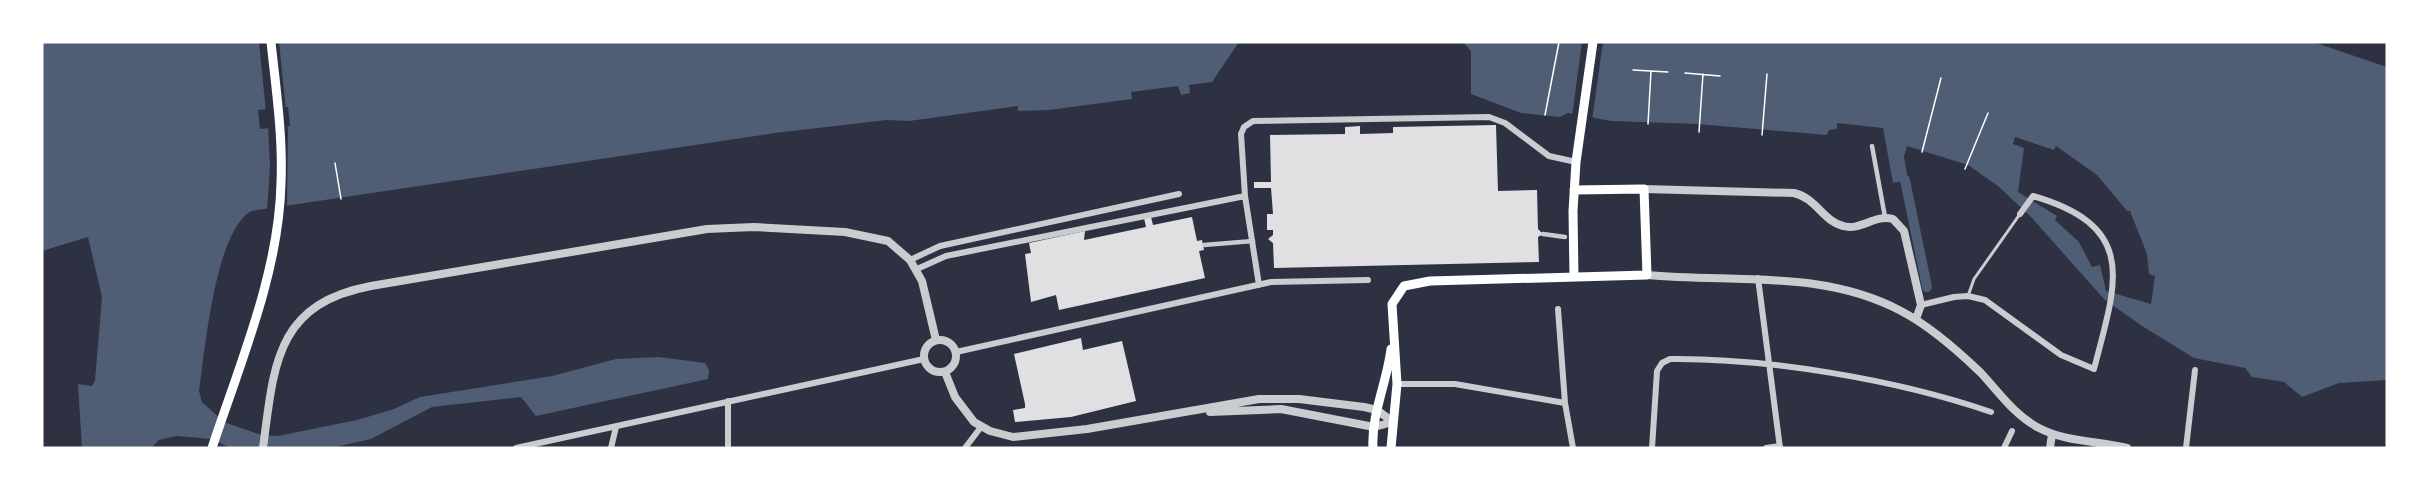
<svg xmlns="http://www.w3.org/2000/svg" width="2429" height="490" viewBox="0 0 2429 490" font-family="Quicksand,sans-serif">
<style>
.water{fill:#4f5d75;fill-rule:evenodd}
.pier{fill:#2d3142}
.lines{fill:none;stroke-linecap:round;stroke-linejoin:round}
.canal{stroke:#4f5d75;stroke-width:10}
.building{fill:#e0e0e3}
.path{stroke:#fff;stroke-width:1.5}
.service{stroke:#caccd0;stroke-width:3}
.pedestrian{stroke:#caccd0;stroke-width:4.5}
.minor{stroke:#caccd0;stroke-width:6}
.tertiary{stroke:#caccd0;stroke-width:8}
.primary{stroke:#fff;stroke-width:9}
.trunk{stroke:#fff;stroke-width:9}
</style>
<rect width="100%" height="100%" fill="#2d3142"/>
<path class="water" d="M42,42h1197l-27,40 -23,3 1,8 -9,2 -3,-9 -47,6 1,7 -83,11 -31,1v-5l-109,15 -22,-1 -112,13 -524,78c-36,21 -46,139 -52,180l3,11 22,20 37,13 17,1 79,-16 37,-11 26,-12 132,-21 64,-17 43,-2 46,6 4,7 -1,9 -172,37 -15,-19 -89,10 -61,32 -40,9h-100l-20,-9 -34,-3 -18,4 -8,8h-69l-4,-64 14,2 3,-6 7,-83 -14,-60 -46,14zM288,107l2,19 -30,3 -2,-19z
M1463,42h850l74,25v313l-48,3 -37,14 -18,-15 -32,-5 -7,-9 -51,-10 -52,-32 -38,-27 -73,-82 -33,-31 -30,-21 -61,-19 -3,11 4,23 -15,3 -10,-55 -46,-5v6l-8,1 -2,5 -130,-11 -86,-3 -43,-8 -8,4 -39,-4 -50,-19v-43zM2015,137l39,13 2,-4 41,29 30,36h3l17,43 2,20 6,2 -4,28 -45,-13 -6,-26 -8,2 -13,-25 -24,-22 2,-4 -39,-24 6,-44 -11,-4z"/>
<path class="pier" d="M259,42h20l9,89 -1,78 -20,3 3,-46 -2,-41 19,-1 -1,-14 -20,2z
M1582,42h21l-11,78 -20,-3z"/>
<g class="lines">
<path class="canal" d="M1905,180l22,107"/>
</g>
<path class="building" d="M1496,125l2,66 39,-1 1,39 5,5 -5,3 1,25 -265,6 -1,-25 -5,-4 5,-4v-5h-6v-16h6l-2,-26h-17v-6h17l-1,-47 75,-1v-7l15,-1v8l33,-1v-6z
M1151,217l2,8 39,-8 5,24 5,-1 2,10 -5,1 6,27 -146,32 -3,-15 -25,7 -6,-48 6,-1 -2,-10 56,-12 -1,9 62,-13 -2,-9z
M1081,338l2,12 39,-9 14,60 -65,16 -56,5 -2,-12 12,-2v-4l-11,-50z"/>
<g class="lines">
<path class="path" d="M1633,70l35,2
M1685,73l35,3
M1545,115l14,-73
M1648,124l3,-53
M1699,132l4,-58
M1762,135l5,-61
M1922,152l19,-74
M335,163l6,36
M1965,169l23,-56"/>
<path class="service" d="M1968,296l6,-17 46,-65"/>
<path class="pedestrian" d="M1872,146l13,71
M1543,234l22,3
M1204,245l49,-4"/>
<path class="minor" d="M910,260l30,-14 239,-52
M917,269l29,-13 299,-60
M1758,278l22,170
M1259,285l-14,-89 -4,-62 3,-7 9,-6 236,-4 16,6 44,33 27,6
M1921,305l33,-8 14,-1 17,4 76,55 33,14c22,-86 46,-142 -61,-173l-13,18
M1558,309l7,94 8,45
M956,352l315,-70 97,-2
M1397,384h58l110,19
M728,401v47
M516,448l408,-89
M611,448l5,-21
M965,448l16,-21
M1652,448l5,-77 5,-8 8,-4c99,-1 228,21 321,53
M1766,448l14,-2
M2004,448l8,-17
M2186,448l9,-78"/>
<path class="tertiary" d="M1644,189l150,4c22,5 29,28 49,33 18,5 32,-12 50,-7l11,12 17,74 -5,14
M1647,275c85,8 175,-6 254,36 29,15 56,39 79,61 19,20 34,43 59,56 26,14 60,13 88,20
M924 356a16 16 0 1 1 32 0a16 16 0 1 1-32 0Z
M945,372l10,25 19,25 16,9 23,6 74,-8 172,-30h40l65,8 13,3 16,12
M1210,412l71,-3 93,18 19,-5
M263,448c11,-82 12,-144 108,-162l336,-57 47,-2 91,5 43,9 22,19 12,21 14,59
M2050,448l2,-14"/>
<path class="primary" d="M1574,277l-1,-66 3,-49 17,-120
M1373,448c-2,-33 14,-66 18,-99
M1391,448l6,-64 -5,-80 12,-18 26,-5 217,-6 -3,-86 -70,1"/>
<path class="trunk" d="M212,448c28,-85 67,-175 69,-265 2,-47 -5,-94 -10,-141"/>
</g>
<rect width="2429" height="490" fill="none" stroke="#ffffff" stroke-width="87"/>
</svg>
